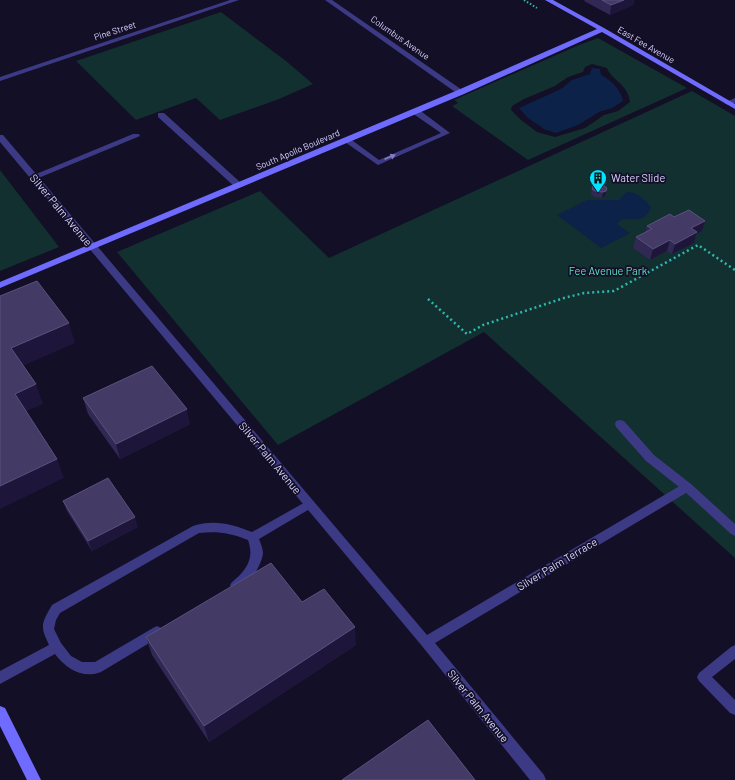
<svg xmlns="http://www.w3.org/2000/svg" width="735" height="780" viewBox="0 0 735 780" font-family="Barlow,sans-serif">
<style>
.green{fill:#12302f;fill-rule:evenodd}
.water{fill:#0c2248}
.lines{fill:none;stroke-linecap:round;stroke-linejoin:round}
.path-far1{stroke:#2fb8b0;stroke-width:2;stroke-dasharray:1.5 2;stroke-linecap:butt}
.path{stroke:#2fb8b0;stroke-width:2.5;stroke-dasharray:2 3;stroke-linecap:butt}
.lane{fill:#3d3a85;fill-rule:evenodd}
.street{fill:#3d3a85;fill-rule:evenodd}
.secondary{fill:#6f6bff;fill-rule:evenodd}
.wall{fill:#312854}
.shaded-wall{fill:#1d163a}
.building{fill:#433a66;stroke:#5a527e}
.oneway{fill:#837fbc}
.labels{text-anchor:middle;stroke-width:3.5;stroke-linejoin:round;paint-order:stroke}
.far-street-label{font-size:9px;fill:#d9d4ff;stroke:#130f26}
.poi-label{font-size:11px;fill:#d9d4ff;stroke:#130f26;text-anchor:start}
.street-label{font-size:11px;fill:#d9d4ff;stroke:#130f26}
.park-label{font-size:11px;fill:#5fe0c0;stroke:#130f26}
</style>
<rect width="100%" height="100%" fill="#130f26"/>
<path class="green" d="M221,12l65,49 27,23 -34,15 -59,21 -24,-22 -60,22 -60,-59z
M598,38l89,50 -159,72 -76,-54 6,-3 -4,-3 125,-55zM592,64l15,4c4,12 21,16 23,34l-12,9 -14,4 -19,13 -30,9 -18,-5 -16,-12 -10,-10 1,-4 12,-7 31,-13 13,-9 15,-5 2,-5z
M692,91l43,25v442l-251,-226 -206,113 -161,-193 143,-61 69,67z
M0,170l59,77 -59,24z"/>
<path class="water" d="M592,68l8,1 1,6c10,5 20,15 22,26l-11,7 -13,4 -21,13 -22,8 -12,-4 -16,-11 -9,-10 42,-19 11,-9 18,-6z
M628,192c11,1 16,7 23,15 -7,22 -25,4 -34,17l13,9 -29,15 -44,-33 30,-15h32l6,-7z"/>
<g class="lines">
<path class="path-far1" d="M524,0l13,8"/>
<path class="path" d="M428,299l39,35 16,-9 81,-27 20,-5 30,-2 84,-46 37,25"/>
<path class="lane" d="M412,109h6l32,24 -72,32 -36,-25 1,-2h6l30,22 62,-27 -29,-20z
M158,113h6l77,70v4h-6l-77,-70z
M133,134h6l1,2 -104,43h-3l-4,-2z
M620,420l4,1 30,34 37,29 44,40v12l-4,-2 -48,-44 -37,-29 -30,-34 -1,-3 1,-3z
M309,500l4,1 2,3 -2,3 -54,32c2,5 4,10 4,15 -2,12 -17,40 -31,35l-2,-4c2,-4 6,-6 9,-9 11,-11 14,-22 9,-36 -17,-7 -31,-9 -49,-7l-139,80 -4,7 -2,9 7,14 10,13 11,6h13l58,-34 4,-2 4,2 2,4 -2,4 -60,36c-18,7 -35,-3 -46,-18l-55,30v-13l49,-26c-9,-19 -8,-21 3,-40l141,-79c20,-7 40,-2 59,6z
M735,645v14l-23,18 23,23v15l-5,-2 -31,-32 -2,-4 2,-4 32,-26z"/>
<path class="street" d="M230,0h9l-239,81v-4z
M325,0h7l133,92 -1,2h-6z
M735,98v5l-7,2 -4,-2z
M0,135h3l424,500 256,-151 4,-1 4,1 1,3 -1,3 -256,153 109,132 2,5h-16l-108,-134 -422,-504z"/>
<path class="secondary" d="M545,0h8l51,28 131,76v5l-133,-77 -138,62 -464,194v-6l458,-192 139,-61z
M0,706l5,2 36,72h-14l-27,-54z"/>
</g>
<path class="wall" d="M585,0h49l-1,5 -23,10 -26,-14z
M607,188l-2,8 -3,2 -8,-1 -3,-3 1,-5z
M674,217l31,4 -3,10 -6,3 -2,9 -22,11 -5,-3 -17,9 -17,-12 3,-11 9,-4 2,-7z
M83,398l107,26 -70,35 -32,-45z
M63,501l75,26 -46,24 -25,-40z
M302,602l54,43 -147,97 -57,-87 -6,-18z"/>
<path class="shaded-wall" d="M624,0h10l-1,5 -23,10 1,-10z
M606,191l-1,5 -3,2 1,-6z
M705,221l-3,10 -6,3 -2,9 -22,11 3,-10 16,-16z
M670,240l-3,11 -17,9 3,-11z
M69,323l6,20 -57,25 -7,-20z
M36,384l7,20 -21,9 -7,-19z
M187,409l3,15 -70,35 -4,-15z
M57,459l7,19 -64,31v-23z
M135,517l3,10 -46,24 -4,-10z
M355,627l1,18 -147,97 -5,-16z"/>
<path class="building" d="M602,0h22l-13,5z
M594,184l9,1 4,3 -1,3 -3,1 -8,-1 -3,-2z
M689,210l16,11 -14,7 6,4 -22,12 -5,-4 -17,9 -17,-12 16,-8 -5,-3 23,-12 4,3z
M37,281l32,42 -58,25 25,36 -21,10 42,65 -57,27v-190z
M152,366l35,43 -71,35 -33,-46z
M108,478l27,39 -47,24 -25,-40z
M271,563l31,39 22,-13 31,38 -151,99 -58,-89z
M428,720l47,60h-133z"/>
<defs><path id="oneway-solid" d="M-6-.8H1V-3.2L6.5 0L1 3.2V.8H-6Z"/></defs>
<use class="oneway" href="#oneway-solid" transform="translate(390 157) rotate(-23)"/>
<defs>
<g id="building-pin" transform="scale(0.9)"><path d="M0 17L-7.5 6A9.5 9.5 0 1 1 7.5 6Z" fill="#00e5ff" stroke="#130f26"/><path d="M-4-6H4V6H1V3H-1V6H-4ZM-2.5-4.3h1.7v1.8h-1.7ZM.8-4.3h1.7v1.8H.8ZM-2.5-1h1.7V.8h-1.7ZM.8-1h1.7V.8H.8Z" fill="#111"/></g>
</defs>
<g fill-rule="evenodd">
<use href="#building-pin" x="598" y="178"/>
</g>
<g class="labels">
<g class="far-street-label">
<text transform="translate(115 31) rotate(-18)" y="3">Pine Street</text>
<text transform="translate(400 38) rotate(35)" y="3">Columbus Avenue</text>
<text transform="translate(646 45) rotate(30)" y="3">East Fee Avenue</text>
<text transform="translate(298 150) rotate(-23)" y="3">South Apollo Boulevard</text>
</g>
<g class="poi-label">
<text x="611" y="182">Water Slide</text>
</g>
<g class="street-label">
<text transform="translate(61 210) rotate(50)" y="4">Silver Palm Avenue</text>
<text transform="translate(270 458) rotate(50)" y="4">Silver Palm Avenue</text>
<text transform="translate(557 564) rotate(-31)" y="4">Silver Palm Terrace</text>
<text transform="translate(478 706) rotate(51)" y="4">Silver Palm Avenue</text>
</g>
<g class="park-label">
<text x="608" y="275">Fee Avenue Park</text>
</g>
</g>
</svg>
